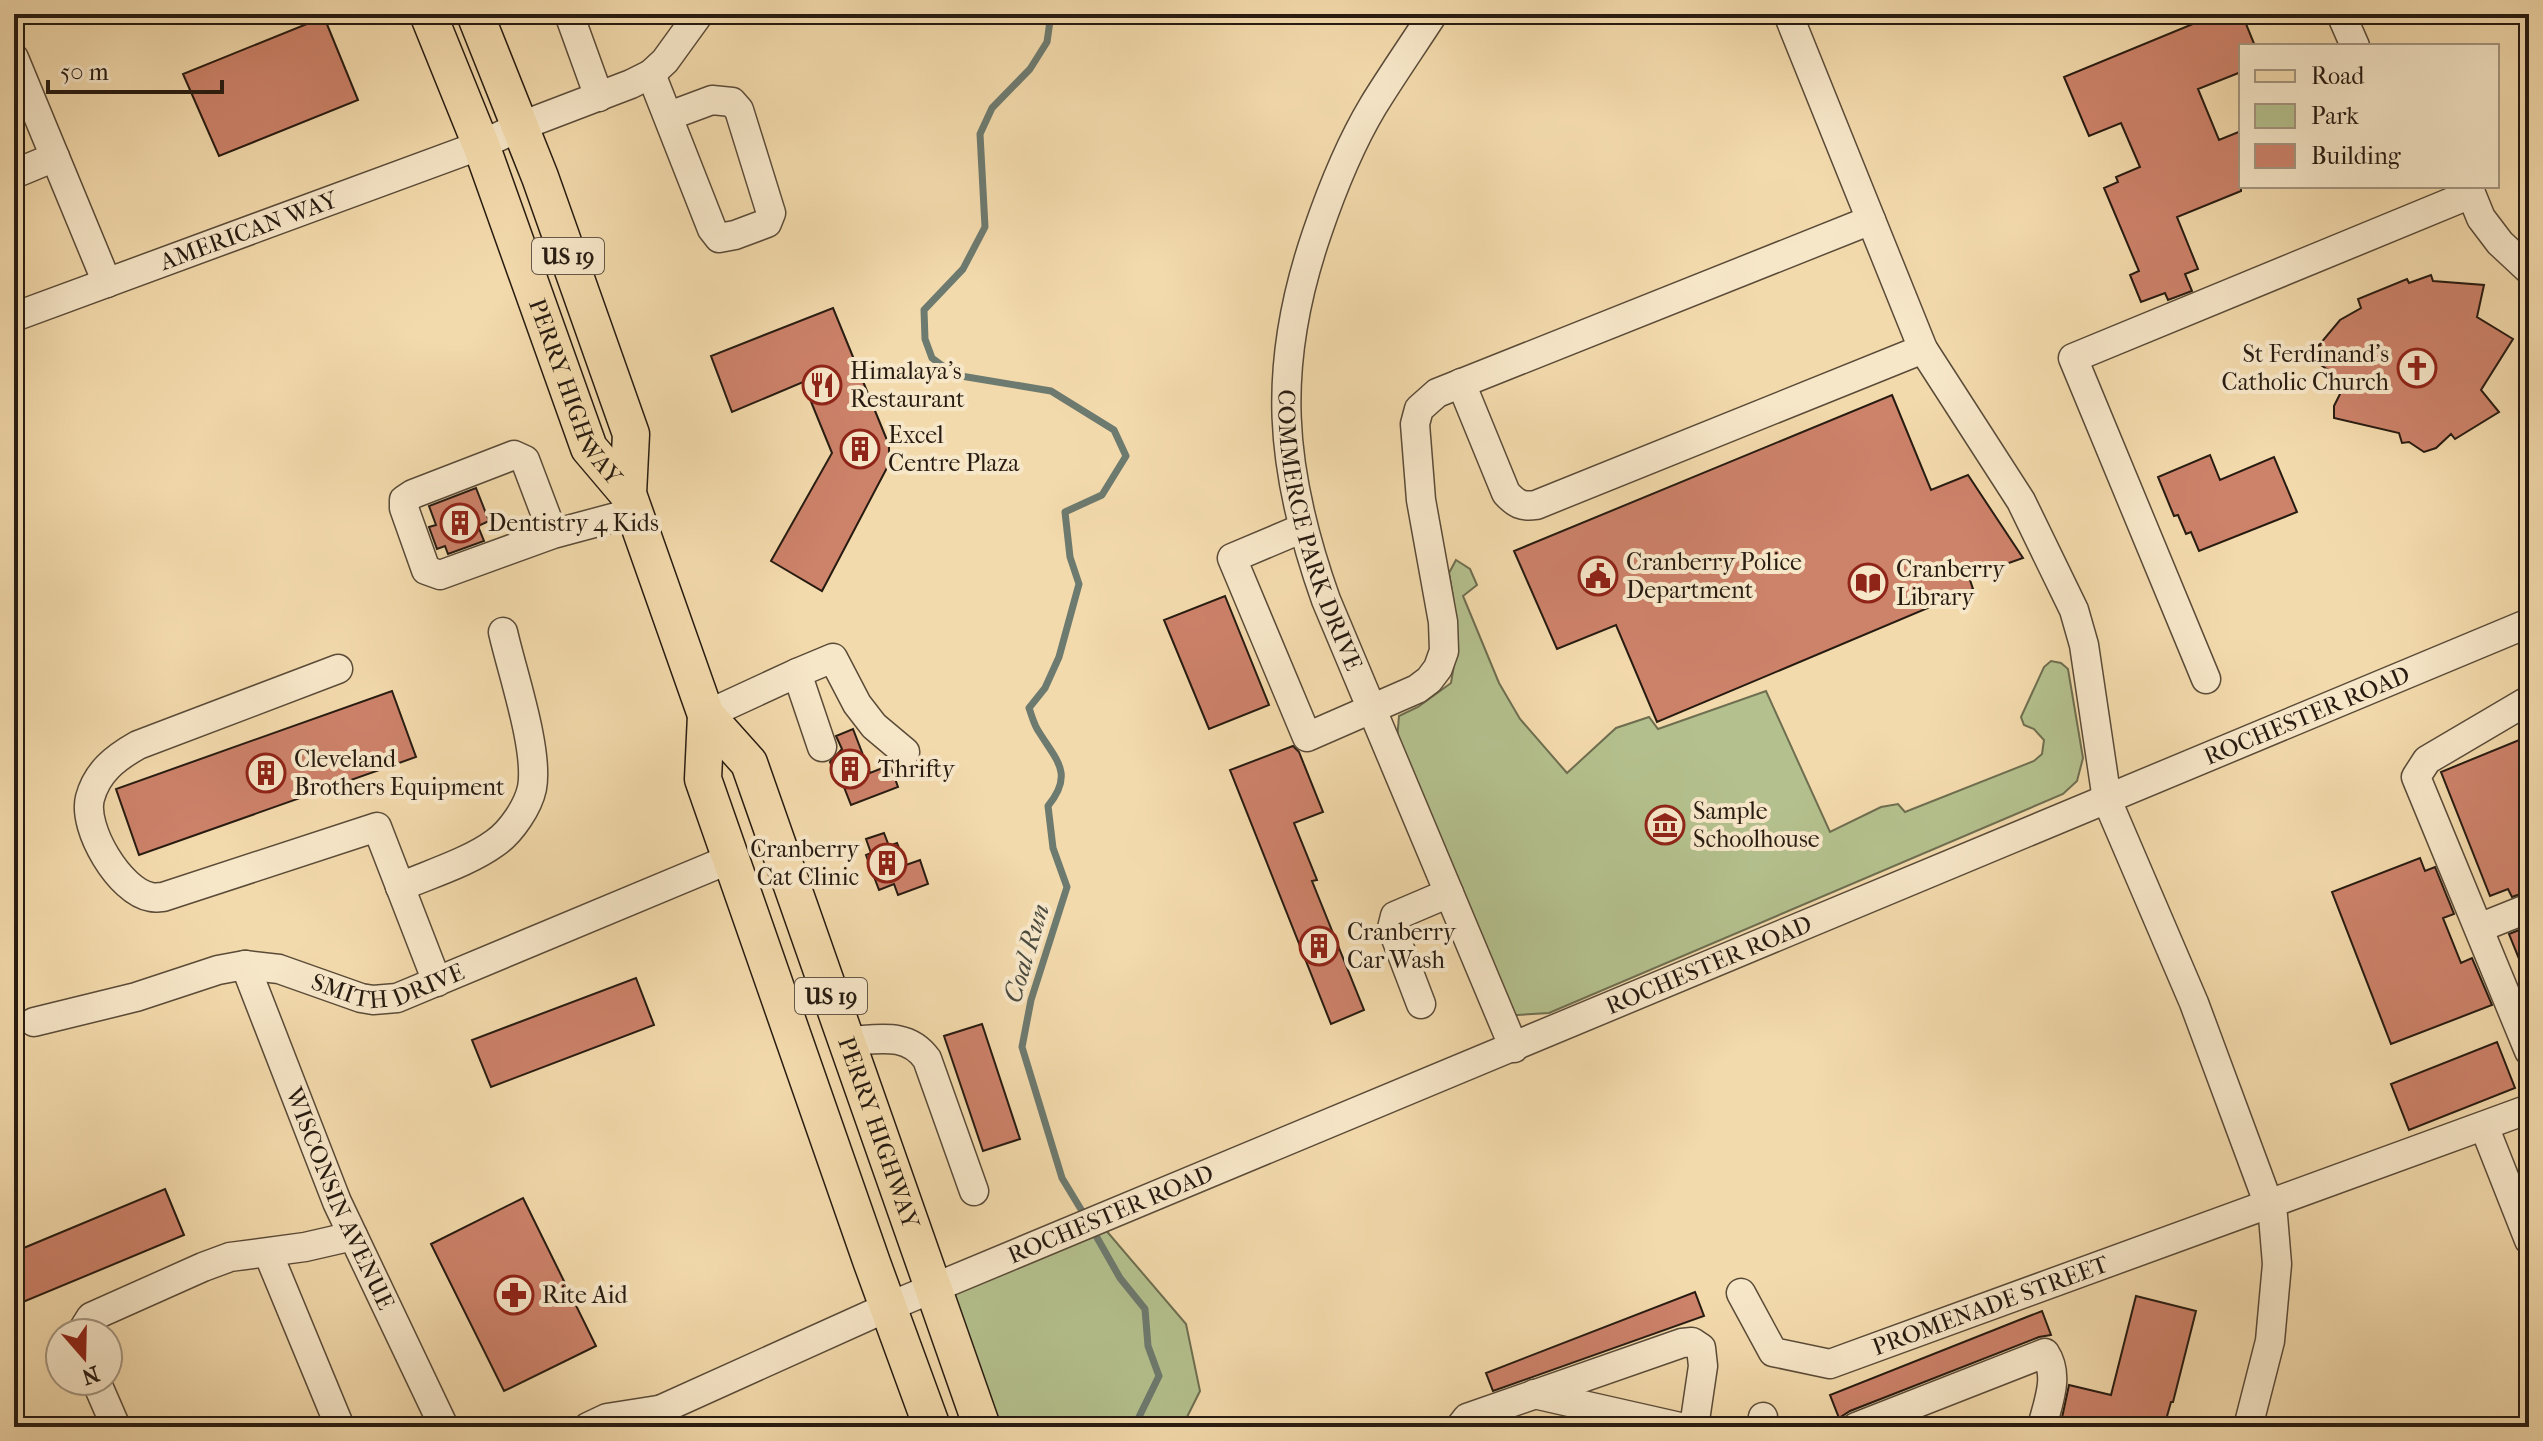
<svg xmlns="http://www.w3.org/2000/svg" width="2543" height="1441" viewBox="0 0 2543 1441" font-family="'IM FELL French Canon',serif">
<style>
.green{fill:#b4c18e;stroke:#6e6e50;stroke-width:2}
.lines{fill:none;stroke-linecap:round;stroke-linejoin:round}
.stream{stroke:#6d7a6f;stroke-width:7}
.building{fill:#cd826a;stroke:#271b11;stroke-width:2}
.minor-casing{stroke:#5a4b38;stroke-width:31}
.major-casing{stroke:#271b11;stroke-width:39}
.minor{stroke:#f7e7c9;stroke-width:28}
.major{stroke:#f3daac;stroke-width:36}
.labels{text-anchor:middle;stroke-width:8;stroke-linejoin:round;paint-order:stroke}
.shield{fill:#f7e7c9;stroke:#655848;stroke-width:2}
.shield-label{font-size:22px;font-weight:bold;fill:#271b11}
.street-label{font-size:24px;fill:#271b11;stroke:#f7e7c9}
.poi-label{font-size:24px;fill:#271b11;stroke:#f7e7c9;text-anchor:start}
.water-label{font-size:26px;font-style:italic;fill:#4a4b40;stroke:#f7e7c9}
</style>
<rect width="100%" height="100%" fill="#f3daac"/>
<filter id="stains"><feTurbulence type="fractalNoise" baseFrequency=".0025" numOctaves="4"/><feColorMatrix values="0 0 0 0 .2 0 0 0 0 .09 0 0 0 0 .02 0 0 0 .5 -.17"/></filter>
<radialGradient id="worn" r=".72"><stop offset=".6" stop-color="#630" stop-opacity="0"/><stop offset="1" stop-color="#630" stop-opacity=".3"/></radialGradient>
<path class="green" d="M1456,560l14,9 7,16 -14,11 36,87 21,36 47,54 49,-45 33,-11 9,12 108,-38 64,141 51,-25 17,-3 7,8 129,-51 8,-7 2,-14 -10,-11 -10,-4 -3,-8 23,-50 7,-6 10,2 7,6 15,89 -6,23 -14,13 -514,219 -49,3 -103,-276 2,-24 19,-9 33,-24 4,-24 -2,-62 -4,-24z
M1098,1221l88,103 14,67 -18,36h-200l-48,-137z"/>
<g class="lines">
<path class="stream" d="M1051,14l-4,28 -17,27 -38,39 -12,26 5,93 -22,42 -39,41 1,29 7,19 23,17 96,16 63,39 12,26 -24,39 -37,17 5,45 9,27 -20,73 -14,31 -16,20c3,8 5,17 10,24 18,29 35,42 9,74l5,42 14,39 -36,113 -9,47 40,131 23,38
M1091,1227l29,51 25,31 3,37 11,30 -21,43 -7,8"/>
</g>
<path class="building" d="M2217,14h25l13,32h-14v26l-43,17 21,51 22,-9v60l-64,26 21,52 -13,5 7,17 -24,9 -3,-7 -24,9 -11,-27 9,-4 -35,-83 14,-6 -2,-5 24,-10 -19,-44 -32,13 -25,-59z
M324,17l34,83 -139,56 -36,-82z
M2431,275l2,6 51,4 -7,32 36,22 -32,51 18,22 -44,27 -4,-5 -15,14 -12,4 -15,-10 -7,1 -3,-10 -65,-15v-12l12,-24 -37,-25 31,-37 21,-12 -3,-9 49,-20 2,4z
M833,308l56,137v19l-67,127 -51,-30 61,-108 -29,-71 -71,30 -21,-56z
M1892,395l39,95 37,-15 55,83 -54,19 4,12 -316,133 -41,-97 -59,24 -43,-98z
M2210,455l10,25 54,-23 23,55 -98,39 -8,-19 -5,2 -8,-19 -4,1 -16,-39z
M476,488l13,33 -11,5 6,15 -36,13 -3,-8 -8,3 -8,-22 7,-2 -7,-19z
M1225,596l44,109 -60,24 -45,-109z
M392,691l24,66 -277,98 -23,-66z
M853,729l17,44 20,-8 8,22 -47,18 -9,-23 -4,1 -8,-21 12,-13 -6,-13z
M2529,736v155l-17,6 -4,-8 -18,7 -49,-124z
M1293,746l6,6 24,60 -29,11 23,57 -5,1 52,129 -33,14 -101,-254z
M884,833l5,13 8,-3 9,22 14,-5 8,24 -30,11 -4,-11 -15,6 -13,-35 5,-2 -5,-14z
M2420,858l5,13 10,-4 19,47 -11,4 18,45 11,-5 20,47 -101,39 -59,-152z
M2529,926v55h-1l-19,-47z
M636,978l18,47 -163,62 -19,-47z
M982,1024l38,115 -37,12 -39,-115z
M2497,1042l18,46 -106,42 -18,-46z
M165,1189l19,46 -161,67 -9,-23v-27z
M523,1198l73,148 -92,45 -73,-147z
M1695,1292l9,24 -211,75 -7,-18z
M2136,1296l60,15 -23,91h-2l-7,25h-104l9,-42 42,10z
M2042,1311l9,24 -12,2 -189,74 -11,7 -9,-23z"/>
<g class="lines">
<g class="minor-casing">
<g id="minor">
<path d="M569,14l30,83"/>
<path id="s1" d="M1433,14c-20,31 -41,61 -60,92 -24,40 -41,83 -56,127 -46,134 -38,235 9,367l188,448"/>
<path d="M1788,14l135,335 98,152 53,109 10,35 23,155 87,203 79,213 4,48 -7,77 -22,86"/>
<path d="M2341,14l14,32"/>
<path d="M14,58l93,225"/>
<path d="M651,74l61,155 7,9 16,-3 32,-12 4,-10 -32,-103 -7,-8 -20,-2 -43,16"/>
<path d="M14,174l41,-17"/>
<path d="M2468,186l13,32 19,25 29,27"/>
<path id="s2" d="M14,317l467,-172 40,-19 110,-42 20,-10 14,-13 34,-47"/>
<path d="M1461,383l45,110c10,11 16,14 30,12l387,-156"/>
<path d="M1303,528l-71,30 75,179 110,-48 12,-9 9,-12 6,-17 -1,-29 -22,-122 -6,-76 4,-15 18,-16 434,-173"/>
<path d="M553,534l-28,-74 -11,-5 -101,39 -9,6v8l22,62 14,5 113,-41 82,-22"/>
<path d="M338,669l-200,76c-23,13 -41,27 -48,53 -8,30 30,94 61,99 4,1 8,0 12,0l214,-70 60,155"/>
<path d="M797,673l36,-15 24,46 17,22 31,26"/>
<path d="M2206,679l-133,-321 398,-164"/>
<path d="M2529,700l-102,60 -11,17 113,274"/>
<path d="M706,715l91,-42 25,74"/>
<path d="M400,887c30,-13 69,-25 95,-44 16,-11 33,-36 37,-55 7,-38 -20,-116 -29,-156"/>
<path d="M2479,928l50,-20"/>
<path id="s3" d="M245,965l92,237 107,225"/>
<path d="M1421,1004l-29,-76 3,-12 54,-23"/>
<path id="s4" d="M34,1022l102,-25 82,-27 27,-5 34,4 82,29 12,2 24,-2 333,-139"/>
<path d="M847,1041c30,-1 60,-10 80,18l47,132"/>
<path d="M2484,1126l45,114"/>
<path d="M268,1253l72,174"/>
<path id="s5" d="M1741,1293l32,59 57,12 699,-255"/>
<path d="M81,1333l10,-16 112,-50 27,-10 75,-10 48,-11"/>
<path d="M96,1381l20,46"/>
<path d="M1534,1394l146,33"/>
<path d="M588,1427l19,-9 51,-8"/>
<path id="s6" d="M637,1427l25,-18 226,-102 1641,-684"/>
<path d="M1460,1427l7,-9 215,-75 10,-1 9,6 2,18 -9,61"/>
<path d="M1761,1427l2,-10"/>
<path d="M1856,1427l189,-74c15,23 3,49 -3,74"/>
</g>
</g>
<g class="major-casing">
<g id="major">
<path id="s7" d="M428,14l53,131 108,303 39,46"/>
<path d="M475,14l65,163 91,257 -3,60 78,221 -3,64 169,484 60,164"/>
<path id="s8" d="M706,715l43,48 233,664"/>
</g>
</g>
<use href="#minor" class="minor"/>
<use href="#major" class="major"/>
</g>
<defs>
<g id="church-ring" transform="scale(2)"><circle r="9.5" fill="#f7e7c9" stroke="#8f2418" stroke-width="1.5"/><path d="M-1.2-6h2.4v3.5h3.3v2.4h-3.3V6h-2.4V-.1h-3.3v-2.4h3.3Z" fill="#8f2418"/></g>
<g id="restaurant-ring" transform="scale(2)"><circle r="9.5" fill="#f7e7c9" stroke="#8f2418" stroke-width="1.5"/><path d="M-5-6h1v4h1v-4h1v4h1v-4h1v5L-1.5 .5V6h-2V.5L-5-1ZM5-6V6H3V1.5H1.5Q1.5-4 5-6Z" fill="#8f2418"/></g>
<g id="building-ring" transform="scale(2)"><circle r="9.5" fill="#f7e7c9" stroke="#8f2418" stroke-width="1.5"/><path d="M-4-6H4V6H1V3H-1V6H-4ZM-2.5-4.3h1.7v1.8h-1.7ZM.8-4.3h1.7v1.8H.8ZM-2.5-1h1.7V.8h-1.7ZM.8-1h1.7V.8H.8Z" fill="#8f2418"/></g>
<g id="civic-ring" transform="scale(2)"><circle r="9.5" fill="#f7e7c9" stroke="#8f2418" stroke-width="1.5"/><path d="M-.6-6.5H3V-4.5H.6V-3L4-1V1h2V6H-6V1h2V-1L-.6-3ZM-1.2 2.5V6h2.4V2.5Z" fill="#8f2418"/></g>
<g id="library-ring" transform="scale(2)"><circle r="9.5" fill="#f7e7c9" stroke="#8f2418" stroke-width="1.5"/><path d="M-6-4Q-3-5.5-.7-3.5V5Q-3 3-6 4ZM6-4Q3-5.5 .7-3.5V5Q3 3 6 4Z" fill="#8f2418"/></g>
<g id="museum-ring" transform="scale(2)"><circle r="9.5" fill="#f7e7c9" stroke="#8f2418" stroke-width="1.5"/><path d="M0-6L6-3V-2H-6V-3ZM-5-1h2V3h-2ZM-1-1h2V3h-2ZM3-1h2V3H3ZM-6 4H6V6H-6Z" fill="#8f2418"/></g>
<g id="pharmacy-ring" transform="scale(2)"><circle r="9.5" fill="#f7e7c9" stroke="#8f2418" stroke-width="1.5"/><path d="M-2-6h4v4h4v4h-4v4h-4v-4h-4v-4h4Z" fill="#8f2418"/></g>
</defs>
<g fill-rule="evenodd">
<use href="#church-ring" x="2417" y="368"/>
<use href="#restaurant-ring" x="822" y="385"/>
<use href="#building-ring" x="860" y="449"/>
<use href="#building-ring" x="460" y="523"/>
<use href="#civic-ring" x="1598" y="576"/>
<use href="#library-ring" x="1868" y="583"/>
<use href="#building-ring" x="850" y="769"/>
<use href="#building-ring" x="266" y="773"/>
<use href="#museum-ring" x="1665" y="825"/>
<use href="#building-ring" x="887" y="863"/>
<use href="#building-ring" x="1319" y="946"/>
<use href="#pharmacy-ring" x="514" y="1295"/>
</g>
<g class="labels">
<g class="shield">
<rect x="532" y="238" width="72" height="36" rx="6"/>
<rect x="795" y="978" width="72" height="36" rx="6"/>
</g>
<g class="shield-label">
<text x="568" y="264">US 19</text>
<text x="831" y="1004">US 19</text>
</g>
<g class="street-label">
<text dy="8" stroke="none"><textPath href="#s2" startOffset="250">AMERICAN WAY</textPath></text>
<text dy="8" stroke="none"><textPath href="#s7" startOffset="406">PERRY HIGHWAY</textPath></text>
<text dy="8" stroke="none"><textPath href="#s1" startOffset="554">COMMERCE PARK DRIVE</textPath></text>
<text dy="8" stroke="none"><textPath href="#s6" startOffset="1816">ROCHESTER ROAD</textPath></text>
<text dy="8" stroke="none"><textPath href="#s6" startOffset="1168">ROCHESTER ROAD</textPath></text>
<text dy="8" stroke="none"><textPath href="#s4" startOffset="368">SMITH DRIVE</textPath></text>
<text dy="8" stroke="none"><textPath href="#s8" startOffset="456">PERRY HIGHWAY</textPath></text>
<text dy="8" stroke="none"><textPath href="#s3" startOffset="252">WISCONSIN AVENUE</textPath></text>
<text dy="8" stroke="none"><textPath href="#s6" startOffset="520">ROCHESTER ROAD</textPath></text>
<text dy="8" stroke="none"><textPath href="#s5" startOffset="296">PROMENADE STREET</textPath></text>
</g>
<g class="poi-label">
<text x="2389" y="362" text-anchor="end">St Ferdinand's<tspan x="2389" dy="28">Catholic Church</tspan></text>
<text x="850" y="379">Himalaya's<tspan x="850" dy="28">Restaurant</tspan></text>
<text x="888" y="443">Excel<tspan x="888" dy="28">Centre Plaza</tspan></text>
<text x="488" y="531">Dentistry 4 Kids</text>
<text x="1626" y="570">Cranberry Police<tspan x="1626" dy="28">Department</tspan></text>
<text x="1896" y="577">Cranberry<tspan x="1896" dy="28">Library</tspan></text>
<text x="294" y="767">Cleveland<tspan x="294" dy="28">Brothers Equipment</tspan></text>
<text x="878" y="777">Thrifty</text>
<text x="1693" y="819">Sample<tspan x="1693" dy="28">Schoolhouse</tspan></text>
<text x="859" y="857" text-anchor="end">Cranberry<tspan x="859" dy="28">Cat Clinic</tspan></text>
<text x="1347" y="940">Cranberry<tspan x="1347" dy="28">Car Wash</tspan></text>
<text x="542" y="1303">Rite Aid</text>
</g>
<g class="water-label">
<text transform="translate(1026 953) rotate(-73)" y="9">Coal Run</text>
</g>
</g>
<rect width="2543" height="1441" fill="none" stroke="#f3daac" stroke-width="48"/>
<rect x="16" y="16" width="2511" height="1409" fill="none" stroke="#271b11" stroke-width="4"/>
<rect x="24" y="24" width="2495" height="1393" fill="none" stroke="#271b11" stroke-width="2"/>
<rect x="2239" y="44" width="260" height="144" fill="#f7e7c9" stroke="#a4957f" stroke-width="2"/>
<rect x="2255" y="70" width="40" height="12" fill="#f3daac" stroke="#a4957f" stroke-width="2"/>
<text x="2311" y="84" font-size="24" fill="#271b11">Road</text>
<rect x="2255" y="104" width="40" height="24" fill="#b4c18e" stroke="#a4957f" stroke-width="2"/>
<text x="2311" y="124" font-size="24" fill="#271b11">Park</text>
<rect x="2255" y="144" width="40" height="24" fill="#cd826a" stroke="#a4957f" stroke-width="2"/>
<text x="2311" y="164" font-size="24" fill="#271b11">Building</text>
<g transform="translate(84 1357) rotate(160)"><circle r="38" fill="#f7e7c9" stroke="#a4957f" stroke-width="2"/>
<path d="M0-6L14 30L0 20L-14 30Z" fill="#8f2418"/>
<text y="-12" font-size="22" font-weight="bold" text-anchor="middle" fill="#271b11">N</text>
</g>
<path d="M48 80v12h174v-12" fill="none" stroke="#271b11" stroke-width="4"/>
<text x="60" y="80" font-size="24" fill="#271b11" stroke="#f7e7c9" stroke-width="6" paint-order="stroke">50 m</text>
<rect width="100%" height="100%" filter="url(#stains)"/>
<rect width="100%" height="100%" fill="url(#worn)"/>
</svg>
